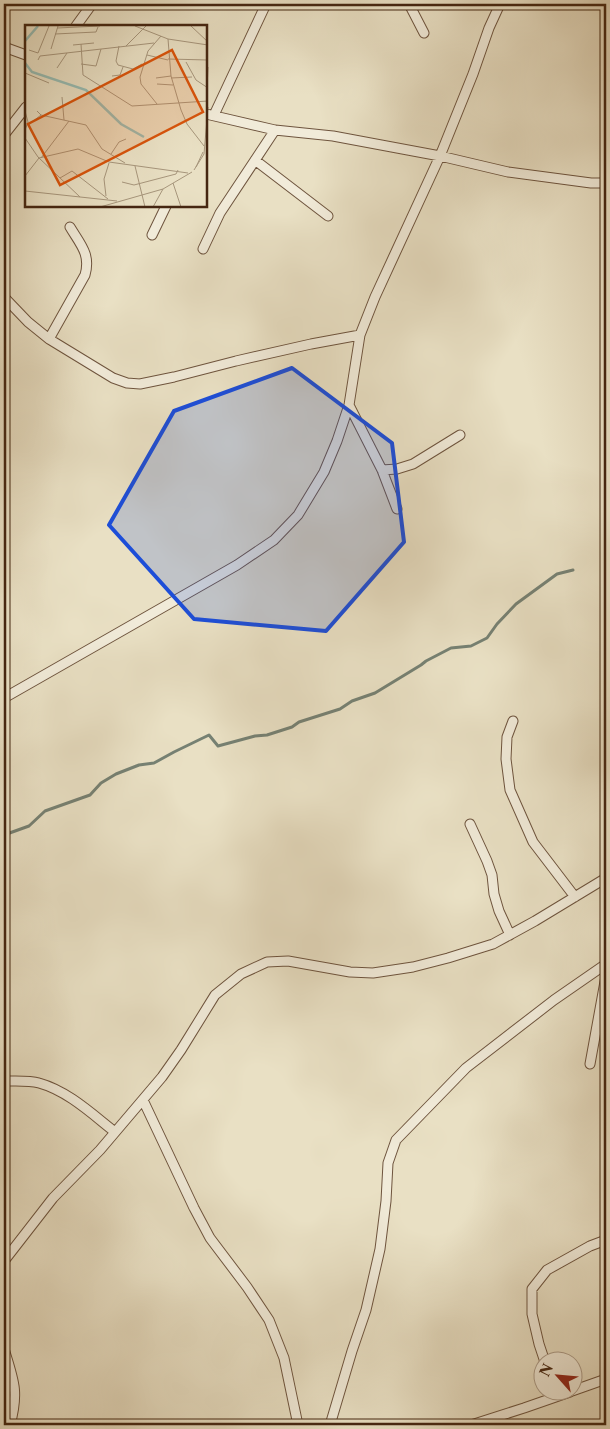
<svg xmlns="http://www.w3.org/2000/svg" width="610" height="1429" viewBox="0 0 610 1429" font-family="'Libre Caslon Text',serif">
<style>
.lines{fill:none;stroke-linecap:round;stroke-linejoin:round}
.stream{stroke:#768173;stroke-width:3}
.street-casing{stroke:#6e543e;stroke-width:11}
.street{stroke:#f1ebd9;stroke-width:9}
.marked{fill:#1d4ed8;fill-opacity:0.2;stroke:#1d4ed8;stroke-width:4;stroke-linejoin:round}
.inset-river{fill:none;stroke:#97bdb4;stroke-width:2.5}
.inset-road{fill:none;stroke:#a7967c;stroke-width:1}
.view{fill:#d8540c;fill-opacity:0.15;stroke:#d8540c;stroke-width:2.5}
.inset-edge{fill:none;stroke:#452611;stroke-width:2.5}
</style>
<rect width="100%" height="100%" fill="#e9e0c4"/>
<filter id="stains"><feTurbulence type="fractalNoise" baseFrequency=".004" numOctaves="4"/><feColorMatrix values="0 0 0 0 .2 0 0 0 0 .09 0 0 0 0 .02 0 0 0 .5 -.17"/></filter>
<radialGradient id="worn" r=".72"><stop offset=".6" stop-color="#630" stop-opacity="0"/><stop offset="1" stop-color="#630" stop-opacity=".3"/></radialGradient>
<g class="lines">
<path class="stream" d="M4,835l25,-9 16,-15 45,-16 11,-12 15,-9 23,-9 15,-2 20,-11 35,-17 9,11 37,-10 12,-1 25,-8 7,-5 41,-13 12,-8 23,-8 46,-28 5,-4 25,-13 20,-2 16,-8 10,-14 19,-20 41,-30 16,-4"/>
<g class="street-casing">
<path id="street" d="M409,4l15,29
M76,26l16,-22
M4,47l22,8
M206,114l69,16 58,6 107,20 68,16 83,11h15
M214,115l52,-111
M4,135l22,-28
M255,160l73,56
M152,235l14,-29
M203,249l17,-36 55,-83
M4,297l24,25 21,17 64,39 14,5 13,1 34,-7 62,-16 75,-17 49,-9
M49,339l36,-64c6,-21 -5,-31 -15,-48
M349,405l33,65 15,39
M382,470l15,-1 16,-5 47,-29
M4,698l233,-133 37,-25 24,-25 26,-43 13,-31 12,-36 11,-70 15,-38 65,-141 33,-82 16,-46 11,-24
M513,721l-6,16 -1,22 4,31 23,52 42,55
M470,824l17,37 5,14 2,19 5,17 11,24
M590,1064l16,-88
M4,1081c11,0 25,-1 35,2 29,8 53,31 76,49
M143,1100l51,108 16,30 37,49 22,33 15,38 14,67
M4,1261l49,-63 47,-48 62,-73 19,-27 34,-55 26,-21 26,-12 21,-1 62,11 23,1 40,-6 35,-9 45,-14 42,-23 71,-43
M4,1349c10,32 15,43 6,76
M545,1362l-6,-18 -7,-30v-25l15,-19 43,-24 16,-6
M572,1391l34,-12
M330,1425l22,-74 14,-41 14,-61 6,-48 2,-38 8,-23 70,-72 88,-68 52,-36
M471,1425l53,-17 46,-16"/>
</g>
<use href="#street" class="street"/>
</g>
<path class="marked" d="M292,368l100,75 12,99 -78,89 -132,-12 -85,-94 65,-114z"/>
<g transform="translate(25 25)">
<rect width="182" height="182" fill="#e9e0c4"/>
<path class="inset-river" d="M0,16l13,-15M0,38l7,9 54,18 35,34 23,13"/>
<path class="inset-road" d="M110,1l33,13 40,6M166,1l17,16M32,3l43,-2M30,9l41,-2 2,-5M143,14l3,37 10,34 6,14 17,22M56,19l2,31 49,31 76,-5M48,20l21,-2M94,21l-3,15 2,4 15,4 9,-5M101,21l20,-20M26,24l7,-23M4,25l9,3 11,-27M122,30l21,5M143,34l40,1M13,35l2,-4 114,-13M161,37l10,18 12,8M56,39l15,2 5,-17M32,43l10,-15M0,48l24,10M87,51l8,-1 3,-8M131,53l15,-2M146,53l21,-1M132,59l16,1M182,63l1,-21M37,72l2,23M132,79l-16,-20 -1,-7 8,-26 13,-15M0,86l3,11 -3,8M16,90l45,10 16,24 23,14M3,100l13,-10 -4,-4M0,113l13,19 42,40M86,129l8,-12 7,-3M16,133l28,-37M110,141l10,41M171,142l7,-15M169,145l10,-16 4,-47M0,151l14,-18 39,-9 31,13 79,11M35,153l12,-7 36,28M97,157l12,3 42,-11 2,-4M148,158l8,24M0,166l92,10M81,171l-2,-17 5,-16M75,182l63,-18 29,-17M128,182l10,-18"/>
<path class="view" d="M147,25l31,62 -143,73 -32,-61z"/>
<rect width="182" height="182" class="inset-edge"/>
</g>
<rect width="610" height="1429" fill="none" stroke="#e9e0c4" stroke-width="20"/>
<rect x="5" y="5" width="600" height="1419" fill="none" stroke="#452611" stroke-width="2.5"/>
<rect x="10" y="10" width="590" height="1409" fill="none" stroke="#452611"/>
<g transform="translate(558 1376) rotate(297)"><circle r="24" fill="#f1ebd9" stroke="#ac9c89"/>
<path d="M0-4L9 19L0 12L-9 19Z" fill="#8f2418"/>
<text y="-8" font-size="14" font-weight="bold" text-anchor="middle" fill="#452611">N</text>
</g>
<rect width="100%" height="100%" filter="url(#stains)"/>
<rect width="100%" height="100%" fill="url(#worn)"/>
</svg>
